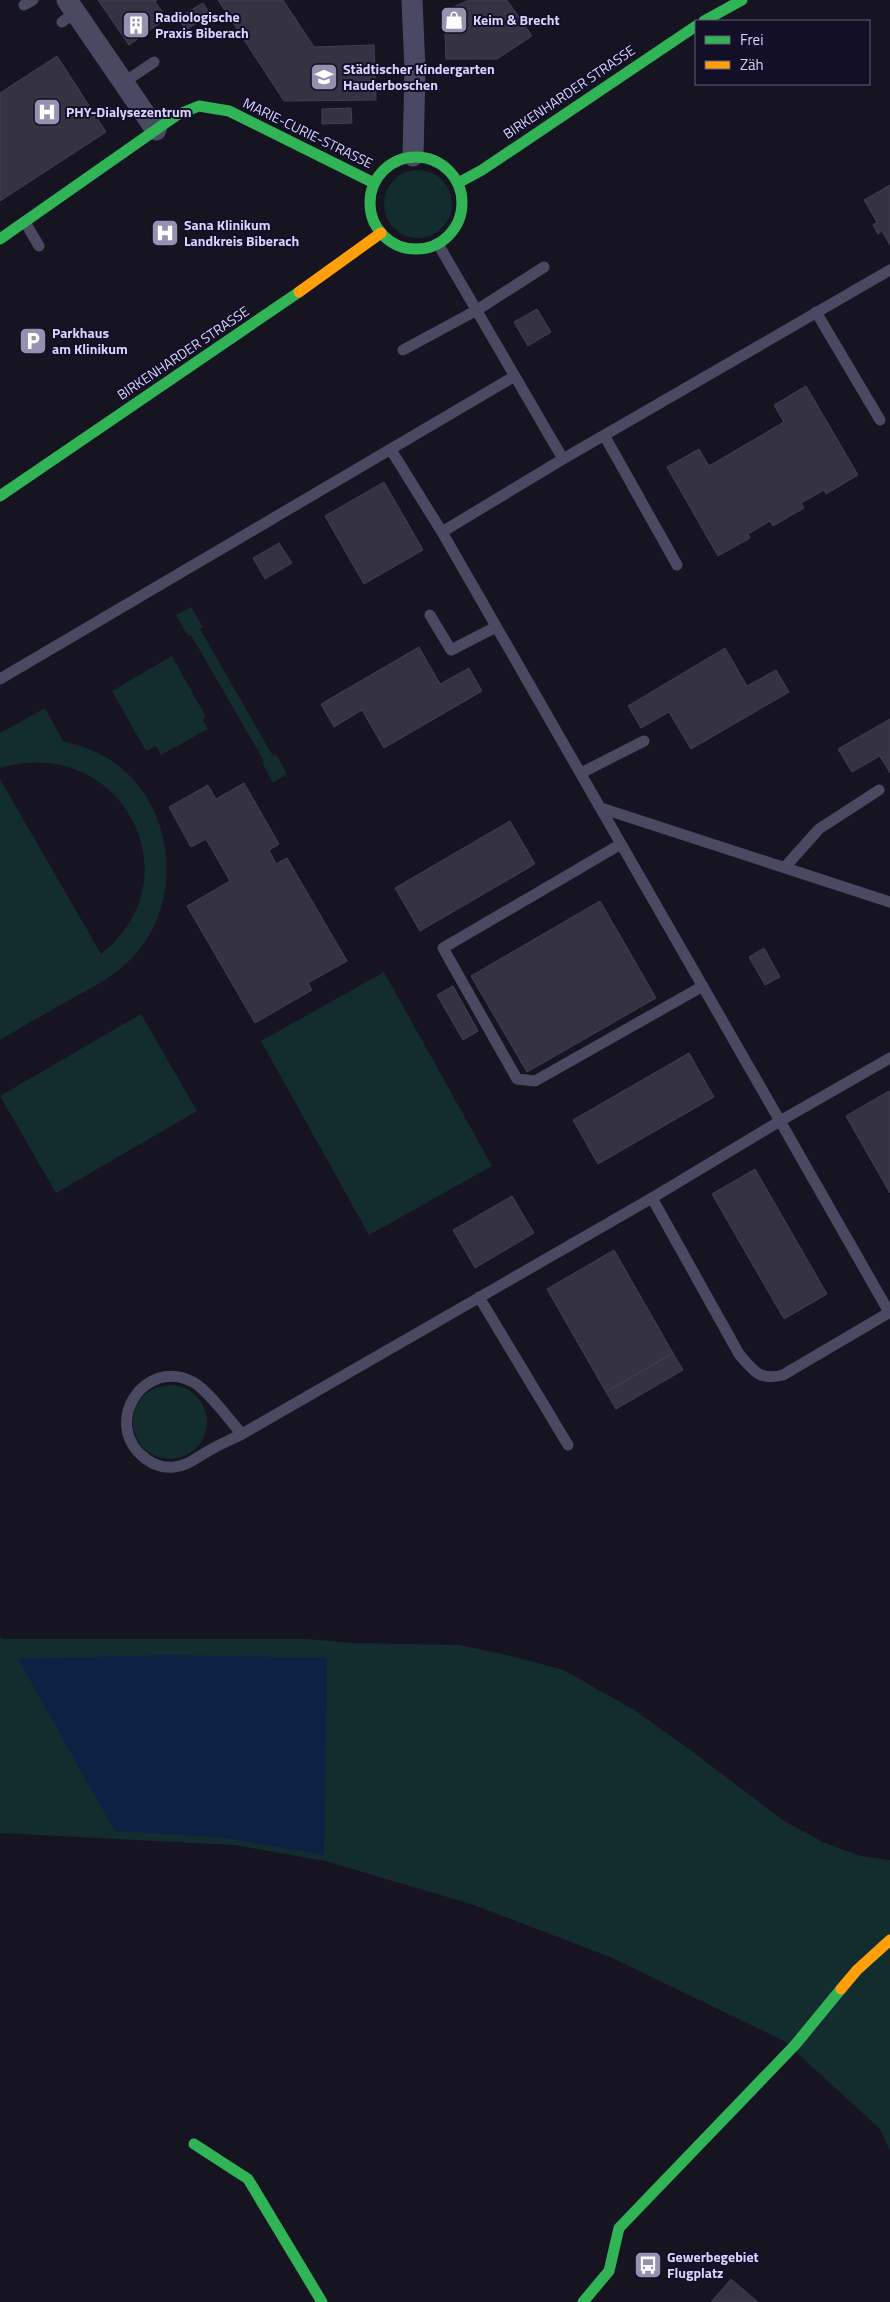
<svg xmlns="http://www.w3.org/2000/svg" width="890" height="2302" viewBox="0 0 890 2302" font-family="'Titillium Web',sans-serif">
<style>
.green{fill:#132c2d}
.water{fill:#0d2144}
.building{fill:#343243;stroke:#433f54}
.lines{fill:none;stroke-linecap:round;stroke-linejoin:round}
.lane{stroke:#4a4962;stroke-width:11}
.street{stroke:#4a4962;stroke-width:21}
.fast{stroke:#30b455;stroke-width:11}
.slow{stroke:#ff9f0a;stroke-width:11}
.labels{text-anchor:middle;stroke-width:4;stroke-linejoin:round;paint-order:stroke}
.poi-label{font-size:14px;font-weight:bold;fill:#d9d4ff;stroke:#130f26;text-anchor:start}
.street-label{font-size:14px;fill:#d9d4ff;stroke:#130f26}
</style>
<rect width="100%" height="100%" fill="#161421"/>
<path class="green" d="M384 204a34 34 0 1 1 68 0a34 34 0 1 1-68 0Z
M191,607l12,20 -3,2 73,127 3,-2 11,20 -14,9 -11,-21 2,-1 -73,-126 -3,1 -12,-21z
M172,656l34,61 -3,3 5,9 -47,26 -5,-9 -10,5 -34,-60z
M45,708l18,33c18,5 36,10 52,22 62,45 70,144 14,198 -16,16 -36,26 -56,37 -25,14 -49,28 -73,42v-261l101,175c97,-77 19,-221 -101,-186v-35z
M384,972l108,194 -123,69 -108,-194z
M141,1014l56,97 -141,82 -56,-97z
M133 1422a37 37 0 1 1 74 0a37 37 0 1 1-74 0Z
M0,1637l2,2h306l41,4 110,2 48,10 57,15 70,40 51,36 99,75 41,22 36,13 29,4v291l-10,-22 -96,-88 -174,-84 -139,-53 -146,-43 -91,-16 -234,-12z"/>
<path class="water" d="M170,1655l157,3 -3,197 -106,-18 -103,-6 -97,-172z"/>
<path class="building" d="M98,0h59l-2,2 12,16 -38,27z
M218,0h65l31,47 60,-2 2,55 -92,1z
M469,0h38l25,36 -35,23h-51l-2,-48z
M203,3l7,11 -24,16 -8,-12z
M57,56l49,76 -106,69v-108z
M351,108l1,15 -30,1v-15z
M890,185v60l-8,-14 -4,3 -5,-9 4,-3 -13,-22z
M537,309l14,23 -23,14 -14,-24z
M806,386l52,89 -32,19 -2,-4 -23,13 3,5 -31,18 -3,-5 -22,13 2,4 -32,18 -51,-89 32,-18 10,17 75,-44 -10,-17z
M384,482l39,68 -59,34 -39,-68z
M279,543l13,20 -27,16 -12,-21z
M419,647l21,37 29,-16 13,23 -98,57 -22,-38 -28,17 -13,-23z
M725,648l22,38 29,-16 13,22 -98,57 -22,-37 -28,16 -13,-22z
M890,719v54l-10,-17 -28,16 -14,-23z
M244,783l35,61 -10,6 7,14 11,-6 60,103 -39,22 4,7 -57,33 -68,-117 43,-25 -24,-42 -15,8 -22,-40 39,-22 8,14z
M510,821l25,43 -115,67 -25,-43z
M600,901l56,97 -129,74 -56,-96z
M764,948l16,29 -15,8 -16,-28z
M453,986l25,45 -15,9 -26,-45z
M689,1053l25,44 -116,67 -25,-44z
M889,1091l1,2v100l-44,-77z
M755,1169l72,125 -43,25 -72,-125z
M512,1196l22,37 -59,35 -22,-38z
M614,1250l59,103 -67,39 -59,-103z
M673,1353l10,17 -67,39 -10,-17z
M731,2279l27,23h-47z"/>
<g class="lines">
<path class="lane" d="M24,5l9,-5
M62,22l13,-10
M123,83l31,-21
M25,222l14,24
M438,244l125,215
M890,270l-327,189 -121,73 338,589 110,-63
M816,312l64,108
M403,350l74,-40 67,-43
M604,435l73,130
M391,450l51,82
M430,615l21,35 45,-23
M0,679l515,-303
M581,773l63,-32
M601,808l289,94
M621,844l-178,104 74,131 18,2 168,-95
M785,867l34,-38 60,-39
M652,1198l87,156c15,17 20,27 44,21l107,-63
M479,1297l89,148
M242,1434c-12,-13 -34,-44 -49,-52 -49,-26 -93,43 -47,77 8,6 18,9 28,8 13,-1 20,-8 31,-14 11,-7 25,-13 37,-19l410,-236 128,-77 109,191"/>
<path class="street" d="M67,0l89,130
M412,0l3,70 -2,86"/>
<path class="fast" d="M704,21l38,-21
M370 203a46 46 0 1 1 92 0a46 46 0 1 1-92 0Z
M458,183l24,-13 214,-144
M0,239l177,-124 22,-9 30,5 145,72
M0,496l299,-204
M194,2144l54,35 74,123
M583,2302l26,-31 10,-43 176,-183 46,-56"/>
<path class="slow" d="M299,292l82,-59
M841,1989l16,-19 33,-30"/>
</g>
<defs>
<g id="shop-square" transform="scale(1.4375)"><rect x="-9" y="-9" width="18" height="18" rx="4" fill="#9591b1" stroke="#130f26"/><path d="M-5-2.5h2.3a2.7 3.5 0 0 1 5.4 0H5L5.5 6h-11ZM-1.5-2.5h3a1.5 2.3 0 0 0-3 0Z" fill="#fff"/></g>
<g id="building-square" transform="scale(1.4375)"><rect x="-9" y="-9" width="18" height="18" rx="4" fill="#9591b1" stroke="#130f26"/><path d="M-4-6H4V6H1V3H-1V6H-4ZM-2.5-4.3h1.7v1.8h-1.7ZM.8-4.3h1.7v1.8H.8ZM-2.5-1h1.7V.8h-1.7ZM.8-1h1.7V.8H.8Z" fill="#fff"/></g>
<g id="school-square" transform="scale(1.4375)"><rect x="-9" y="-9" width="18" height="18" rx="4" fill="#9591b1" stroke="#130f26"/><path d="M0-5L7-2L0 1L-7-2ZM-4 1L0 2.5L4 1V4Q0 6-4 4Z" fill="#fff"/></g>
<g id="hospital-square" transform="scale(1.4375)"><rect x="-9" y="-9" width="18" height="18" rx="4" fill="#9591b1" stroke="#130f26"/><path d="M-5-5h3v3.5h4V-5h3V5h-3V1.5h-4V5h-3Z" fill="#fff"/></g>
<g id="parking-square" transform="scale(1.4375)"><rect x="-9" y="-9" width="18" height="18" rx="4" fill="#9591b1" stroke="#130f26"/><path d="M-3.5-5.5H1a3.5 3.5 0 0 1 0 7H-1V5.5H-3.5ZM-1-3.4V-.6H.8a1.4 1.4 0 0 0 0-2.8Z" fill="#fff"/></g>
<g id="bus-square" transform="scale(1.4375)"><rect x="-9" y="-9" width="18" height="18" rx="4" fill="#9591b1" stroke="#130f26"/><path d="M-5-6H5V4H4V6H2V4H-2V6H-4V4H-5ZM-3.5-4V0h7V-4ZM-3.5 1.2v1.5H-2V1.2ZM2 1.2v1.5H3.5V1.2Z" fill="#fff"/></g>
</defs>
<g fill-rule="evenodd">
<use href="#shop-square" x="454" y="20"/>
<use href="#building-square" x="136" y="25"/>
<use href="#school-square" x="324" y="77"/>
<use href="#hospital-square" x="47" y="112"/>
<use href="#hospital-square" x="165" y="233"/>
<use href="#parking-square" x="33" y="341"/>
<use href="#bus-square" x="648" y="2265"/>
</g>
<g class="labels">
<g class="poi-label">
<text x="155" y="22">Radiologische<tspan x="155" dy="16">Praxis Biberach</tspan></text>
<text x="473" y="25">Keim &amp; Brecht</text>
<text x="343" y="74">Städtischer Kindergarten<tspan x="343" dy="16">Hauderboschen</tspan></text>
<text x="66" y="117">PHY-Dialysezentrum</text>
<text x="184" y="230">Sana Klinikum<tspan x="184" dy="16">Landkreis Biberach</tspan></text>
<text x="52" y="338">Parkhaus<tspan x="52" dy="16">am Klinikum</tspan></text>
<text x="667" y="2262">Gewerbegebiet<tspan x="667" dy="16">Flugplatz</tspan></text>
</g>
<g class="street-label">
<text transform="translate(569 92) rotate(-34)" y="5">BIRKENHARDER STRASSE</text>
<text transform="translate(308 133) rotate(26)" y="5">MARIE-CURIE-STRASSE</text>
<text transform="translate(183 353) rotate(-34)" y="5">BIRKENHARDER STRASSE</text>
</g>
</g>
<rect x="695" y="20" width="175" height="65" fill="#130f26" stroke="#625e7d"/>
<rect x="705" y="36" width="25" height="8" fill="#30b455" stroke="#625e7d"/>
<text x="740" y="45" font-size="15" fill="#d9d4ff">Frei</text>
<rect x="705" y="61" width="25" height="8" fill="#ff9f0a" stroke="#625e7d"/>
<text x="740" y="70" font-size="15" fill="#d9d4ff">Zäh</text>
</svg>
